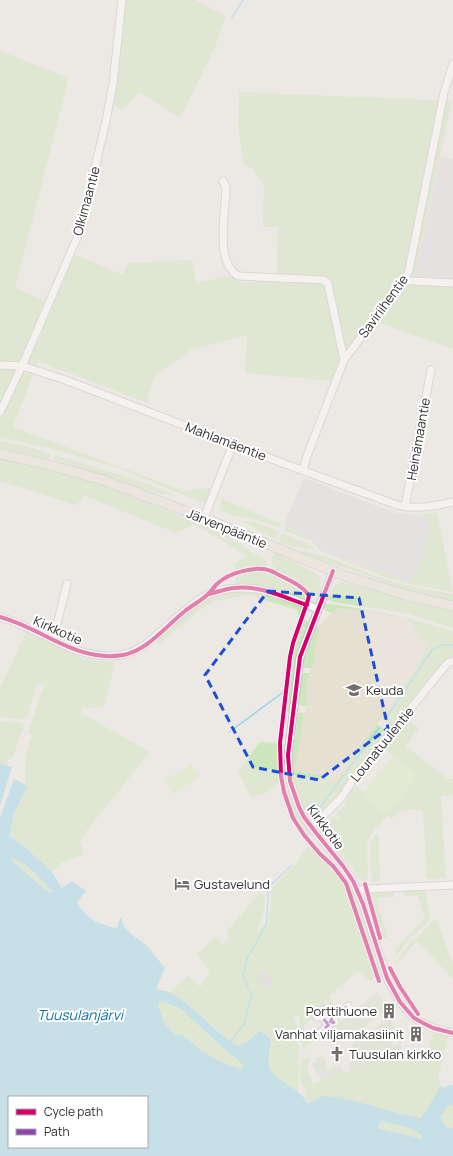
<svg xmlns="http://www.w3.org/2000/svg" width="453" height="1156" viewBox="0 0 453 1156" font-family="Manrope,sans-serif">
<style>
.industrial{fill:#dcd9db}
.education{fill:#e6e0d3}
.green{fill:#cee6be}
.cemetery{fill:#d8e0cc}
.pitch{fill:#d9eabb}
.plaza{fill:#dad6d2}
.water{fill:#99d6ec;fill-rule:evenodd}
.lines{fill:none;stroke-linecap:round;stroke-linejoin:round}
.stream{stroke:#99d6ec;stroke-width:1.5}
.minor-casing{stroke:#c5c4c5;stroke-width:9}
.major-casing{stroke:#c6c5c4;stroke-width:11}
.minor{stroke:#fcfcfb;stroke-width:7}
.major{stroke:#e8e4d6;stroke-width:9}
.quiet{stroke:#8e44ad;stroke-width:3;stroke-dasharray:6 3;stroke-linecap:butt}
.cycleway-casing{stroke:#fff;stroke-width:6}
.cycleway{stroke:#d6006c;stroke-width:4}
.marked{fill:none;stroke:#1d4ed8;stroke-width:3;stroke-dasharray:8 5;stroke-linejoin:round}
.labels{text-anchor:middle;stroke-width:4;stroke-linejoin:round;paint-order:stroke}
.street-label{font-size:13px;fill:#2e2e2e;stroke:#fff}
.poi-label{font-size:13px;fill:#2e2e2e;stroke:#fff;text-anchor:start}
.water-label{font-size:14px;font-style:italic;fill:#0d6fa3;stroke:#fff}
</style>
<rect width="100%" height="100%" fill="#ece8e4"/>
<path class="industrial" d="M441,157l12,2v122l-39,-3z
M304,478l88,34 25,4 13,6 -4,22 -10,27 -6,10 -38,-12 -49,-18 -11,-12 -28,-14z"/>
<path class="education" d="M339,608l68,10 20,29 -16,28 -25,37 -47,66 -44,-7 9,-58 6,-10 -4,-1 1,-24h4v-3l-2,-2 5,-9 5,-38 13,-13z"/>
<path class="green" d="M124,0h71l31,16 -11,31 -35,71 -41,-26 -17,18 -10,-6z
M0,51l69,27 -54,210 35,15 24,-49 49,21 5,-12 64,-3 5,23 31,-7 16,7 15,-2 17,1 2,-55h-15l1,-41 -11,-17 -9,-4 -6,-40 1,-33 213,9 -38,177 39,3v68l-81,-29 -39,61 -88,-8 2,-38 -56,15 -37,27 -7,26 -109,-42 -25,66 171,64 25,-3 2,1 -7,14 -91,-37 -68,-19 -45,-10z
M0,441l30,6 21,7 -1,4h-12l-38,-8z
M55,455h1l93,29 24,11v1l-9,-3v2l-39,-11 -71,-25z
M0,459l48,10 25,7 37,12 120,48 -1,2c13,6 24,16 37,22l1,7 -2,2 1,3c12,3 38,13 40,26l-1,4 -35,-14 -33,-3 -3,-9 4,-2 -4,-9 12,-10 -52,-31 -18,9 -91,-37 -9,9 -76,-24z
M222,499l59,25 -2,3h-2l-23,-8 -20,-3 -14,-6v-3z
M437,512l16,80 -42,-8 -26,-7 -63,-25 -7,-8 -6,-4 -23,-9 -2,-6 28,14 11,12 36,14 51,16c11,-18 17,-38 20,-59l-13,-6z
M246,521c8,1 28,6 32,12l-3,7 -29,-17 -1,-1z
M282,534h2l25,10 6,6 -25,-4 -11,-4z
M293,550c30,1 63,19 91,29 22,7 46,11 69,15v8l-46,-12z
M274,552l43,22 4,7 -3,15 -8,-3 -9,-9 -25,-12 -4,-8 -1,-4z
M342,582l62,17 49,11v18l-47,-15 -73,-11 -6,-3 8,-14z
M246,591l20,2 37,14 -4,11 -2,-8 -49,-15 -33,6 -15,9 -41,34 -3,-3 47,-40 27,-8z
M325,603l56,9 31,7 41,13v25l-5,3 -56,66 -9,-7 -1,-9 4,2 25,-37 16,-28 -20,-29 -68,-10 -7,5 -7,-3 -2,-3z
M303,619l6,3 -13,38 -7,52 -4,-1c3,-32 7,-62 18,-92z
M315,625l4,1 -5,38 -2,4h-9l-2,-3 6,-22z
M28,628l25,12 29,19 33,4 -11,44 -20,1 -3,5 69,39 -63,78 -7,11 4,13 -23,9 -9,9 -28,-26 -15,-10 5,-23 13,-27 -2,-3 1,-29 6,-19 -4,-2 17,-51 -9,4 -9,31 -4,2 -23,-2v-26l2,-7z
M302,673h7l2,5h-4l-1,24 4,1 -1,2c-6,3 -8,1 -12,-3z
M298,713h6l-9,58 43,7 39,-54 10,8v2l-41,50 -6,11 -23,22c-19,2 -25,-45 -25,-59 0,-6 1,-13 2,-19h1z
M409,720l10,8 -13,18 42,33h5v16l-12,1 5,82 -19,1 -4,-69h-21l-11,9 -4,-3 -10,12 -3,-1 -1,5 -4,6 -2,6 1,33 -2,4h-3l-5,-4 -10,-15 -22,-25 -2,-10 9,-10 5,3 3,-1 -5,-5 9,-9 6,-14 5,-5 8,6 -2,3 56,-19 -33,-27z
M0,722h12l10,1 2,3 -11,31h-4l-2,9 -7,-2z
M260,742l18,1 2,39 -10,9 -19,7 -13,-27z
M285,785l3,1 12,29 11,19 -3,3c-9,-12 -24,-36 -23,-52z
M376,834l3,2 1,45 -9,1 -1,-38z
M308,846c10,10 23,19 31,31 13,16 23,58 29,79h1l7,20 -6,5 -12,-10 -30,26 8,9 -3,3 -7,-9 -10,7 2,4 -8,6 1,2 -8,8 6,7 6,-4 3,3 -14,17 -2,-2 -3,-33 -6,3 3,3 3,31 -1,40 -26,-18 -3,-9 2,-25 -12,-9 -11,10 -10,5 -10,-6 -42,-38 -16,-10 19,-17 10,11h4l-2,-2 9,-10 -2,-5 -11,-15 18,-17 8,8 6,-7 -3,-6 34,-39 5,2 -2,18 -7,21 13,-15 3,-31 23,-23z
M13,857c17,10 26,20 39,34l-1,2 -5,-3 -35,-30z
M351,883l9,23 12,37 -4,1 -20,-59z
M421,889l3,1 5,16 1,13 -4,5 -17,15 -13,18v-9l29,-30 -7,-22h-13l-3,-4 2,-2z
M390,890l4,2v5l-18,1 12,40 -6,1 -14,-48z
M437,920l16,45v14l-36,-38 -19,21 -1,4 -2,-2 18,-25h3l17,-18z
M159,1002h6l16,7 49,45 7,5 7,7 -2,3 -18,-6 -22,-12 -18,-15 -9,-2 -10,-10 -7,-18z
M433,1033l15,2 -10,43 3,8 -20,32 -19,-4 -51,-14 -28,-5 -11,7 -5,1 -2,-5 2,-8c-10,-6 -7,-23 -4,-33l7,1 -3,10 6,16 30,-13 6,2 54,-20 25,-2z
M453,1105v23h-1l-7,-2 -5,-9 8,-11z
M381,1121l29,7 12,7v5l-44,-12z"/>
<path class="cemetery" d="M378,992l8,17 -38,31 -13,-1 -6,-8z
M390,1017l5,15 -6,4 4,10 7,-3 3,10 -54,20 3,-29z
M323,1055l5,14 12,-4 3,6 -22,9 -2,-5h-2l-5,-11 4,-2 -1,-4z"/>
<path class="pitch" d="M393,756l25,20 -32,39 -25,-20z
M191,764l9,13 -27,17 -8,-13z"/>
<path class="plaza" d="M263,970l11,10 -7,8 -11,-10 1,-4z
M323,1002l7,5 -4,4 10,12 -13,11 -4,1 -4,-5 7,-7 -3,-3 -4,3 -5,-6 8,-6 -2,-3z"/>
<path class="water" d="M0,764l12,3 -12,39z
M14,779l14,7 -14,27 -5,23 15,10 28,26 10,16 10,-7 14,10 -9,11c9,17 22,23 40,26l3,-10h2c0,15 18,20 27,30 5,6 10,13 16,20l-9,21c5,1 11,2 15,4 26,14 42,39 67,53l10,-5 11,-10 6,3 6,6c-1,8 -3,18 -2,26 3,15 33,22 38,37l5,-1 11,-7 28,5 51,14 19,4 20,-32 3,2 7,-4 2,2v19l-5,1 -8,11 5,9 8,2v28h-453v-338zM13,858c16,7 27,20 39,33l-1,2 -5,-3 -35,-30zM165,1002l16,7 49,45 7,5 7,7 -2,3 -18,-6 -22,-12 -18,-15 -9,-2 -10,-10 -7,-18 1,-4zM9,1097h138v50h-138zM381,1121l29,7 12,7v4l-44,-11z"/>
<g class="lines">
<path class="stream" d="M232,17l11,-17
M386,718l46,-68 9,-5h12
M228,733l54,-40
M317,811l62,-83
M230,1042l15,-19 2,-13 5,-15 -9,-19 4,-17 19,-34 3,-38 23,-22"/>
<g class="minor-casing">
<path id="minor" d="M223,181l3,6c0,24 -12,75 12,89l86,4 4,4 16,76
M404,280l8,1 41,2
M0,365l22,1 41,13 214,82 120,44c18,5 38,1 56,-3
M0,412l22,-46 58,-135 26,-110 7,-37 9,-84
M303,470l4,-14 37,-96 60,-80 5,-10 35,-177 9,-29
M405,507l26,-137
M204,518l29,-74
M333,571l-33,86 -12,98 2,26 9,26 5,10 13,17 26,32 10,15 10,23 24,74 13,24 14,16 11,6 8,4 20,5
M0,617c38,10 70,40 111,39 20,0 34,-10 48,-23 13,-11 36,-33 50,-39 38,-15 74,1 109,15
M53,640l14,-56
M310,826l11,-8 21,-21 10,-16 88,-109 8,-9 5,-2
M357,891l9,-2 87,-4
M317,1017l3,-2 8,9
M330,1023l2,-5 16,-12
M319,1035l11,-12 5,-1"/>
</g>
<g class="major-casing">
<path id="major" d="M0,454l50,11 53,15 101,38 141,58 61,19 47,11"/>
</g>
<use href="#minor" class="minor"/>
<use href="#major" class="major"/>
<path class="quiet" d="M317,1017l3,-2 8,9
M330,1023l2,-5 16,-12
M319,1035l11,-12 5,-1"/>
<g class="cycleway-casing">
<path id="cycleway" d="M333,571l-33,86 -12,98 2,26 9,26 5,10 13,17 26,32 10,15 10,23 24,74 13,24 14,16 11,6 8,4 20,5
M209,594c8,-2 16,-5 25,-6 26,-3 49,9 73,17
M0,617c42,11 77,46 123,38 25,-5 43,-29 62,-44 7,-6 18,-11 24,-18 3,-2 5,-7 8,-9 11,-11 39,-19 54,-13 3,1 6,3 8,4 12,6 22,10 30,20l-1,5 -15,43 -3,14 -10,86 1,33 3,16 9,26 11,17 16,19 13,12 13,17 33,98
M365,884l15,54
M390,968l10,19 18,27"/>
</g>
<use href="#cycleway" class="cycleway"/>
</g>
<path d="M0 0H453V1156H0ZM268,591l91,7 29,130 -69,52 -66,-13 -48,-92z" fill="#ece8e4" fill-opacity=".55" fill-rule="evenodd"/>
<path class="marked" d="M268,591l91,7 29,130 -69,52 -66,-13 -48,-92z"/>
<defs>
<g id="school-bare" transform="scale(1.2)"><path d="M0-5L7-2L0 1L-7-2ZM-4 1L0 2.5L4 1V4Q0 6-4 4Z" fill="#706f6e" stroke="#fff" stroke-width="2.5" paint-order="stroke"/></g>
<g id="hotel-bare" transform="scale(1.2)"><path d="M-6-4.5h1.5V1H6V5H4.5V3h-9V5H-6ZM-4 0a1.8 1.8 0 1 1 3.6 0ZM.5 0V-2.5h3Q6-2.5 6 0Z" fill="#706f6e" stroke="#fff" stroke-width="2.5" paint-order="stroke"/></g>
<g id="building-bare" transform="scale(1.2)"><path d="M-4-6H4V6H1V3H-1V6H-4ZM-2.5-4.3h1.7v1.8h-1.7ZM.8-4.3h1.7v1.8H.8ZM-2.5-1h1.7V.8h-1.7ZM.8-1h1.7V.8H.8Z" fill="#706f6e" stroke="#fff" stroke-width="2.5" paint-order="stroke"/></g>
<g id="church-bare" transform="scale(1.2)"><path d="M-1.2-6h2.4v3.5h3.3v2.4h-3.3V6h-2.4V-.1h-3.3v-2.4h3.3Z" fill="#706f6e" stroke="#fff" stroke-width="2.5" paint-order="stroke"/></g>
</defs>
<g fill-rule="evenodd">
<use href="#school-bare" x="354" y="690"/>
<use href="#hotel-bare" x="182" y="884"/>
<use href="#building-bare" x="389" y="1011"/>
<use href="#building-bare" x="416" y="1034"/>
<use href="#church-bare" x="337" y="1054"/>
</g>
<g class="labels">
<g class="street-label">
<text transform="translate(86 201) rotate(-75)" y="5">Olkimaantie</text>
<text transform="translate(383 306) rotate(-54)" y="5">Saviriihentie</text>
<text transform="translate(418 439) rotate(-80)" y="5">Heinämaantie</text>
<text transform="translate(226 441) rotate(21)" y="5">Mahlamäentie</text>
<text transform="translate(227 528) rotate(22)" y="5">Järvenpääntie</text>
<text transform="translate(58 630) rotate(24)" y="5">Kirkkotie</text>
<text transform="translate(382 744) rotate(-51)" y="5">Lounatuulentie</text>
<text transform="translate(326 827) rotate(53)" y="5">Kirkkotie</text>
</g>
<g class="poi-label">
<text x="366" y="695">Keuda</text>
<text x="194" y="889">Gustavelund</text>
<text x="377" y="1016" text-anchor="end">Porttihuone</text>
<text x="404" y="1039" text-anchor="end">Vanhat viljamakasiinit</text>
<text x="349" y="1059">Tuusulan kirkko</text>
</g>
<g class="water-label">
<text x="80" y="1020">Tuusulanjärvi</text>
</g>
</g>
<rect x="8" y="1096" width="140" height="52" fill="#ffffff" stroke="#ababab"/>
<rect x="16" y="1109" width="20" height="6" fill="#d6006c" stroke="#ababab"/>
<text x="44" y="1116" font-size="12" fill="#2e2e2e">Cycle path</text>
<rect x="16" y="1129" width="20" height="6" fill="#8e44ad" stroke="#ababab"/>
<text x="44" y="1136" font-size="12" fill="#2e2e2e">Path</text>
</svg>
